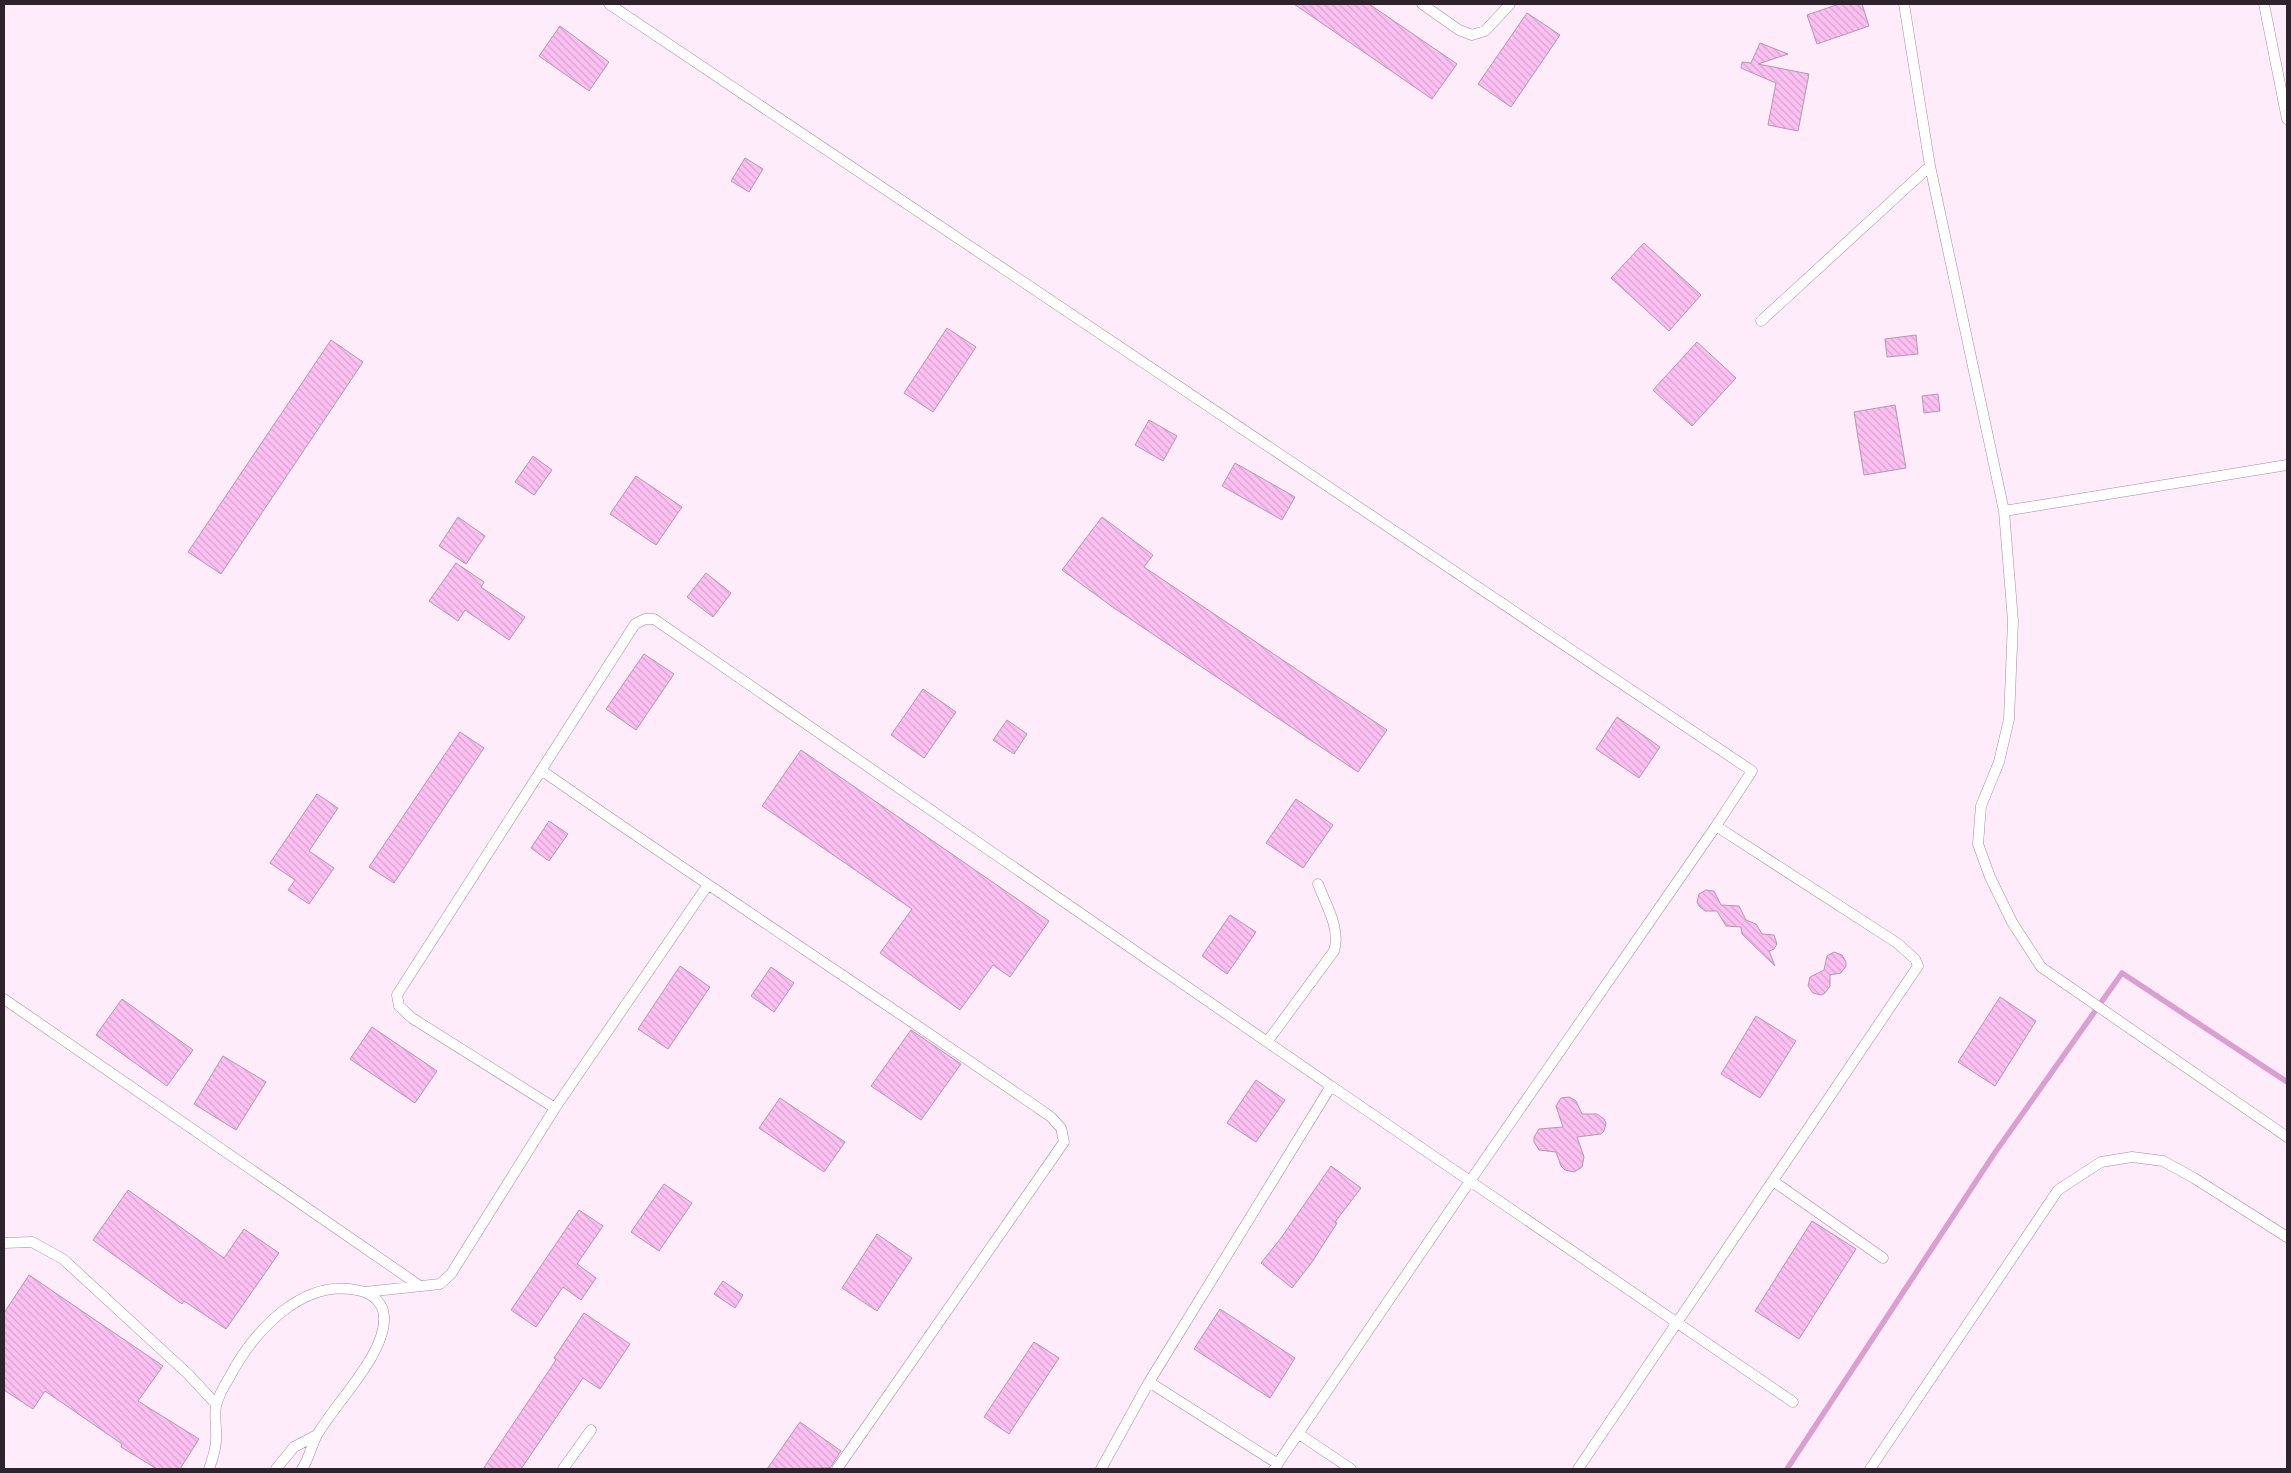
<svg xmlns="http://www.w3.org/2000/svg" width="2291" height="1473" viewBox="0 0 2291 1473" font-family="'Open Sans',sans-serif">
<style>
.lines{fill:none;stroke-linecap:round;stroke-linejoin:round}
.stream{stroke:#da9fd0;stroke-width:5.5}
.building{fill:url(#building-back-hatch);stroke:#b498ae}
.lane-casing{stroke:#a68ba0;stroke-width:11}
.lane{stroke:#fff;stroke-width:10}
</style>
<defs>
<pattern id="building-back-hatch" width="6" height="6" patternUnits="userSpaceOnUse" patternTransform="scale(1.25)"><rect width="6" height="6" fill="#fbbff1"/><path d="M-1 5l2 2M0 0l6 6M5-1l2 2" fill="none" stroke="#d7a4cf"/></pattern>
</defs>
<rect width="100%" height="100%" fill="#feecfa"/>
<g class="lines">
<path class="stream" d="M1787,1469l207,-315 128,-181 165,109"/>
</g>
<path class="building" d="M1294,4h75l88,60 -25,35z
M1839,4h23l7,22 -52,18 -10,-29z
M1527,13l33,22 -49,72 -33,-23z
M560,26l49,36 -20,29 -50,-35z
M1760,43l28,11 -30,10 51,10 -11,57 -30,-6 8,-42 -35,-15 1,-6 9,1z
M745,158l18,11 -14,23 -18,-11z
M1644,243l57,52 -32,36 -58,-53z
M947,328l29,19 -43,65 -29,-19z
M1916,335l2,19 -31,3 -2,-18z
M331,340l32,22 -142,212 -33,-22z
M1697,342l39,36 -44,48 -39,-36z
M1938,394l2,17 -16,2 -2,-17z
M1895,405l11,63 -42,7 -10,-63z
M1149,420l28,16 -14,25 -28,-16z
M533,456l19,14 -18,25 -19,-13z
M1235,463l60,34 -13,23 -60,-34z
M636,476l46,31 -26,38 -46,-31z
M458,517l27,19 -19,28 -27,-18z
M1102,517l51,38 -9,12 243,163 -29,42 -244,-164 -52,-38z
M456,563l28,19 -3,5 44,30 -16,23 -44,-30 -7,11 -29,-20z
M706,573l25,20 -18,24 -26,-20z
M644,654l30,20 -38,56 -30,-21z
M923,689l33,23 -32,46 -33,-23z
M1617,717l43,30 -21,31 -43,-29z
M1007,720l20,14 -13,20 -21,-14z
M460,732l24,16 -90,135 -25,-16z
M801,750l248,171 -39,56 -17,-12 -33,45 -80,-57 32,-44 -150,-103z
M317,794l21,14 -29,43 25,17 -25,36 -21,-14 7,-10 -25,-17z
M1296,799l37,26 -30,43 -37,-25z
M549,821l19,13 -19,27 -18,-13z
M1706,890l8,1 7,14 18,1 7,14 10,4 6,10 12,1 3,9 -3,5 -5,2 6,15 -33,-32 -1,-7 -15,-1 -9,-15h-12l-6,-5 -2,-4 2,-8z
M1230,915l26,17 -29,42 -25,-18z
M1834,952l8,3 4,7v4l-5,7 -11,2v11l-5,7 -4,2 -8,-2 -5,-7 2,-9 14,-7 3,-14z
M680,966l30,21 -42,62 -30,-20z
M771,967l23,16 -20,29 -23,-16z
M2000,997l36,24 -41,65 -37,-24z
M122,999l71,51 -26,36 -71,-51z
M1756,1016l40,25 -36,57 -39,-24z
M372,1027l65,44 -22,32 -65,-44z
M911,1030l50,34 -40,56 -50,-34z
M223,1056l43,26 -30,48 -42,-26z
M1256,1080l29,20 -29,42 -29,-19z
M1569,1097l7,4 6,13h15l7,5 2,4 -2,8 -3,3 -24,3 7,20 -2,10 -8,5 -9,-2 -4,-4 -5,-14 -17,-2 -5,-8v-5l5,-8 24,-2 -7,-21 5,-8z
M780,1098l65,44 -21,30 -65,-44z
M1331,1166l30,22 -26,34 2,1 -25,39 -20,26 -31,-25 20,-25z
M664,1184l28,19 -33,48 -28,-19z
M128,1190l96,68 20,-29 35,24 -53,76 -42,-28 -2,3 -89,-64z
M579,1210l24,16 -26,38 19,14 -15,22 -18,-13 -27,40 -25,-17z
M1812,1221l44,28 -57,90 -44,-28z
M877,1234l35,24 -35,53 -35,-23z
M29,1275l134,91 -25,35 61,38 -19,30h-23l-36,-22 1,-3 -77,-53 -12,18 -29,-19v-77z
M723,1281l20,14 -8,13 -21,-14z
M1220,1309l75,49 -25,40 -76,-49z
M584,1313l46,31 -30,45 -17,-11 -62,91h-38l73,-109 -2,-2z
M1034,1342l25,16 -50,76 -25,-17z
M800,1422l41,29 -11,17 -63,1z"/>
<g class="lines">
<g class="lane-casing">
<path id="lane" d="M609,4l1143,767 -36,55
M1422,4l37,26 13,5 13,-4 25,-27
M1904,4l26,162 74,345 283,-46
M2264,4l23,115
M1761,321l169,-155
M2004,511l9,110 -4,98 -10,43 -18,44 -3,38 12,33 22,45 29,45 246,170
M541,770c169,118 341,230 510,347l10,11 3,14 -227,327
M4,999l416,287
M1267,1042l67,-91c7,-22 -8,-46 -16,-67
M1331,1086l462,316
M555,1108l-143,-90 -13,-12 -2,-11 238,-371 10,-5h9l677,467 -182,296 -48,87
M1773,1181l110,77
M4,1243l28,-1 31,17 125,115 28,30
M365,1292l75,-8 11,-10 104,-166 152,-222
M1149,1382l129,82
M1299,1434l52,35
M209,1469c3,-9 7,-19 7,-29 1,-12 -2,-23 0,-34 2,-9 8,-20 13,-28 25,-47 74,-102 132,-87 12,3 23,13 23,26 2,37 -48,85 -67,118 -6,11 -8,24 -15,34
M276,1469l18,-22 23,-12
M563,1469l28,-39
M1274,1469l196,-288 246,-355 181,117 18,16 3,7 -340,503
M1870,1469l188,-279 43,-28 31,-5 31,4 31,17 93,59"/>
</g>
<use href="#lane" class="lane"/>
</g>
<rect width="2291" height="1473" fill="none" stroke="#2e232c" stroke-width="10"/>
</svg>
